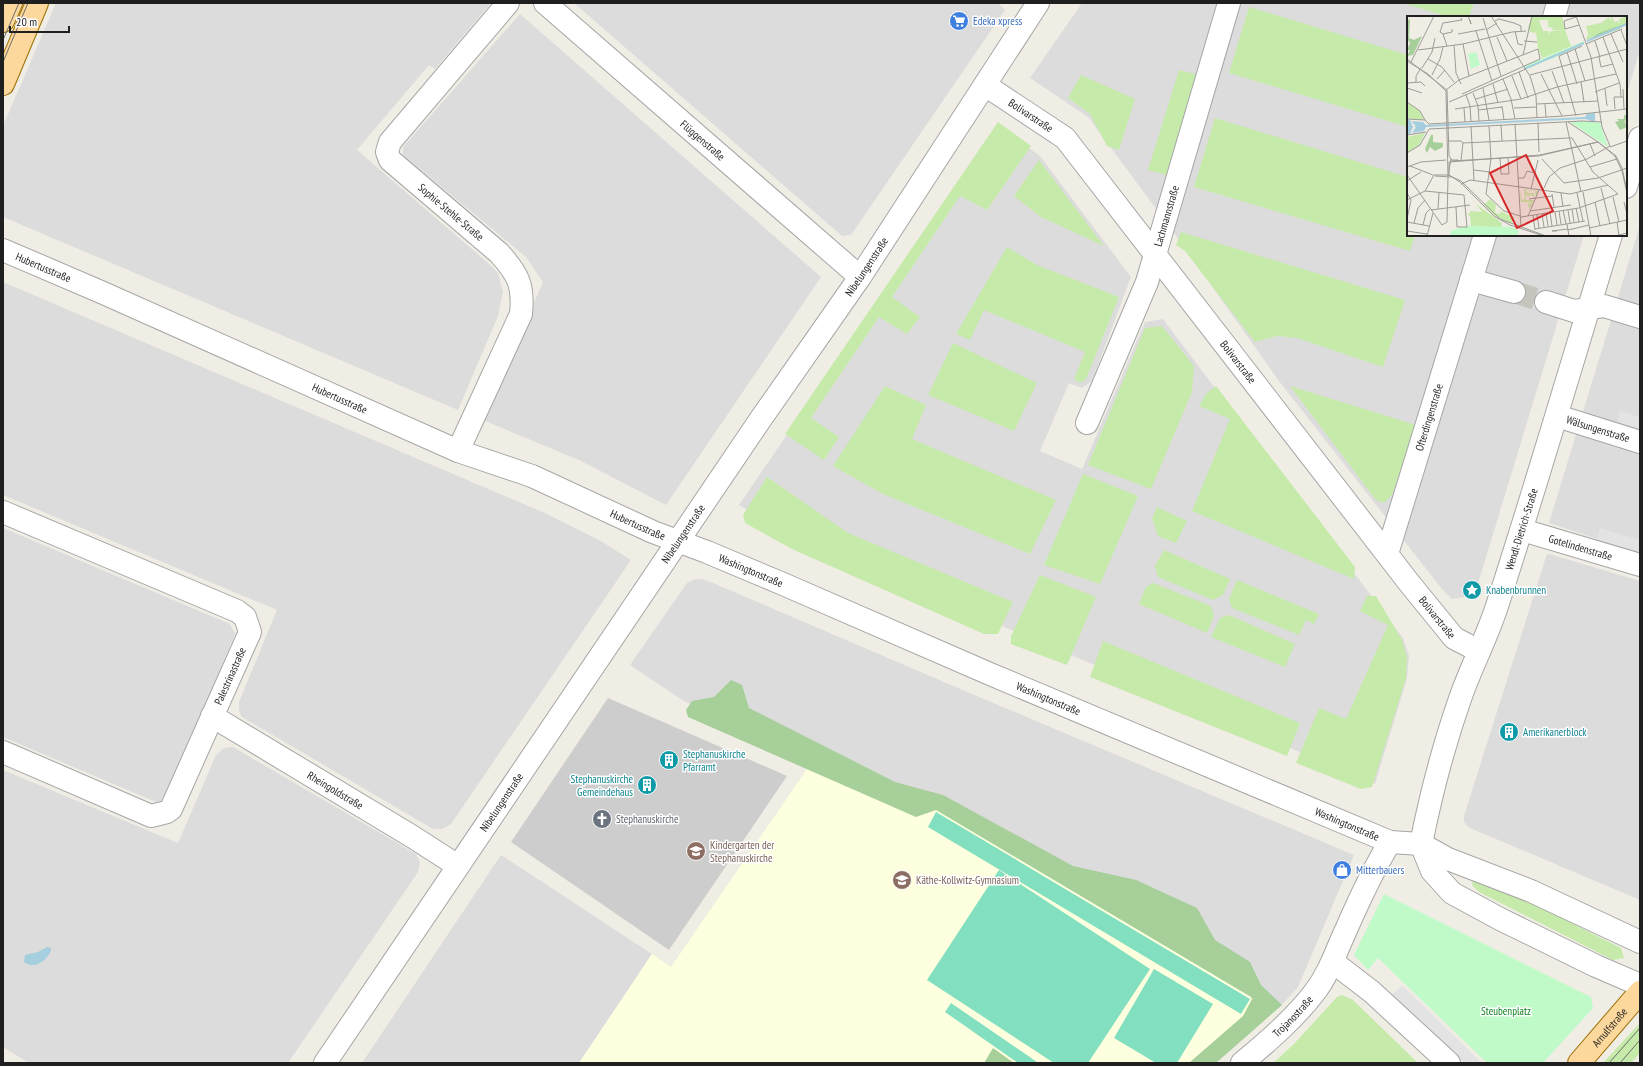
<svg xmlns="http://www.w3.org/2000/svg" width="1643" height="1066" viewBox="0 0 1643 1066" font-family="'PT Sans Narrow',sans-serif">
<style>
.residential{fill:#dddcdc}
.education{fill:#fdffde}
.religious{fill:#cdcdcd}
.grass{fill:#c6eaaa}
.forest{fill:#a6cf99}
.park{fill:#c1fac9}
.pitch{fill:#82dfc0}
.parking{fill:#e3e3e3}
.water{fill:#a5cede}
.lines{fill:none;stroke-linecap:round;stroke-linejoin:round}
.minor-tunnel{stroke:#c6c4bd;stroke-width:22;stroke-dasharray:22 11;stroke-linecap:butt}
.minor-casing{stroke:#a6a6a6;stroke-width:24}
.major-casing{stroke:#996e00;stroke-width:24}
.minor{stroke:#fff;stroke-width:22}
.major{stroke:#fdd89d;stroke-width:22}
.tram{stroke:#6d6d6d;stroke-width:1}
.labels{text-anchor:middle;stroke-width:3;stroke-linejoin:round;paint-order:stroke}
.shop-label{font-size:11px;fill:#366cbe;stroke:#fff;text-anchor:start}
.street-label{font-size:11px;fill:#1f1f1f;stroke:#fff}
.culture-label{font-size:11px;fill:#0d838f;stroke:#fff;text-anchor:start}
.worship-label{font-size:11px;fill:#5b616d;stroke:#fff;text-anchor:start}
.education-label{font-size:11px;fill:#785e54;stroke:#fff;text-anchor:start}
.park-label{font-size:11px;fill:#0a7f1a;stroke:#fff}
.inset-river{fill:none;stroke:#a5cede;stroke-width:2}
.inset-road{fill:none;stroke:#9c9b96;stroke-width:1}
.view{fill:#d62828;fill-opacity:0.15;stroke:#d62828;stroke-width:2}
.inset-edge{fill:none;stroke:#1f1f1f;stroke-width:2}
</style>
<rect width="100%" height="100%" fill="#f0ede5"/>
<path class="residential" d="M56,3h435l-56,66 -6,-4 -72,85 132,114 9,9 5,19 -5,24 -40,94 -455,-193v-91z
M574,3h424l7,7 -154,225 -9,1z
M1082,3h558v47l-14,46v-79h-218v218h176l-108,355 -11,7 -13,2 -10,-10 -163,-208 -99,-140 -92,-124 -58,-39z
M520,14l301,263 -155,228 -87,-45 -96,-40 60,-138 -17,-25 -123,-102v-8z
M998,126l42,30 91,121 -39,104 -10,7 -13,-5 -29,68 42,18 63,-147 18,-3 240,319 6,18 -2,22 -32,106 -585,-248 -51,-31z
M1640,225v328l-91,-30z
M3,282l544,232 52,26 32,20 -180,264 -9,5h-9l-191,-112 -3,-6v-9l38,-92 -274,-115z
M3,528l227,96 5,10 -69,164 -4,3 -6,1 -153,-65z
M1549,554l91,27v319l-170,-72 -3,-2 -3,-5v-5l81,-256 1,-4z
M695,579h7l11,4 259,111 382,161 -56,132 -20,22 -462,-253 -132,-55 -54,-36 57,-82z
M233,747l183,107 4,8 -2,10 -130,191h-259l-26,-16v-277l175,73 38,-88 8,-7z
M501,855l151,99 -73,109h-217z"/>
<path class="education" d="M816,756l126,50 336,203 -67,54h-632l73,-109 19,13z"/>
<path class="religious" d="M608,698l179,78 -118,174 -158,-108z"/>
<path class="grass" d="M1402,3h72l-5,14h-19z
M1249,7l159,48v72l-179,-54z
M1179,70l20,5 -32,100 -19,-5z
M1081,75l54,24 -16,51 -12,-4 -17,-32 -22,-16z
M1215,118l193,59v58h7l-5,16 -216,-64z
M998,122l33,24 -44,64 -27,-14 -68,101 28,20 -13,17 -28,-17 -68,101 28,19 -15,23 -39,-26z
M1039,160l65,86 -63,-29 -27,-21z
M1181,232l224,68 -22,67 -86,-29 -20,-2 -22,6 -70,-91 -9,-6z
M1007,247l30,18 82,32 -33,82 -6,4 -6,-4 11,-27 -101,-42 -14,30 -14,-6z
M1162,326l32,40 -2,26 -41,97 -63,-24 57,-137z
M953,343l84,40 -23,48 -86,-36z
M885,386l41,19 -14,34 144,61 -26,54 -147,-60 -50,-28z
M1216,386l139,181 -1,12 -162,-68 38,-92 -31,-13 7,-12z
M1290,386l126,39 -24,70 -8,8 -8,-3z
M1083,474l55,22 -38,88 -56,-19z
M767,477l81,56 165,69 -15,32h-14l-192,-85 -47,-26 -2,-8z
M1157,507l30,14 -11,22 -18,-7 -6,-18z
M1164,550l66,29 -7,16 -10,5 -55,-23 -3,-11z
M1040,575l56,22 -29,68 -56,-21v-8z
M1237,580l82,34 -5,10 -8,-4 -7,15 -67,-27 -3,-9z
M1153,583l58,23 3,10 -7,17 -68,-29 7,-17z
M1367,596h9l26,44 5,17 -1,21 -34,109 -11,2 -65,-26 23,-55 27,11 42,-94 -28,-14z
M1229,615l66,29 -10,23 -74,-30 9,-19z
M1103,641l197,82 -13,33 -197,-79z
M1482,878l139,70 3,10 -11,2 -134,-68 -7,-7 1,-5z
M1342,995l11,5 65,63h-145l21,-19 43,-47z
M1638,1025l2,2v26l-9,10h-28z"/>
<path class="forest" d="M731,680l11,5 7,23 146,74 48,13 130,71 63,14 61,28 18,32 35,22 11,23 21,20 -66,58h-27l54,-47 9,-17 -1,-2 -315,-187 -20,7 -228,-100 -2,-7 6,-9 22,-4z
M993,1048l21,15h-30z"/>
<path class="park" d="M1384,894l207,103 2,11 -50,55h-56l-109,-105 -10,12 -14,-15z"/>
<path class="pitch" d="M936,812l314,187 -9,15 -313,-187z
M999,870l151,99 -62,94h-34l-127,-83z
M1154,969l59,35 -36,59h-21l-42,-25z
M951,1003l86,59 -1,1h-18l-73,-51z"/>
<path class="parking" d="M1620,411l20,6v15l-24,-7z
M1600,528l40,12v15l-44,-13z
M1402,985l80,78h-20l-70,-68z"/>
<path class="water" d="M47,947l4,1v3c-5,10 -17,19 -27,11l1,-7 13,-3z"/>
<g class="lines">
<path class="minor-tunnel" d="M1514,292l32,10"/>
<g class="minor-casing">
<g id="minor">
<path id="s1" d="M545,3l315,274"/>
<path d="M1554,17l4,-14"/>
<path id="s2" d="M985,85l80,53 345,446 44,54 25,13"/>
<path d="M1626,187l14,-49"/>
<path id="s3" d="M3,250l98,42 357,159 74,25 121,56 54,20 76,32 207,90 400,168 31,2 27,15 83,32 109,51"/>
<path d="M1471,280l43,12"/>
<path d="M1546,302l28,9 30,-5 36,11"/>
<path id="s4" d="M1557,416l83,26"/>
<path id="s5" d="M1087,423l60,-141 82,-279"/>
<path d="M458,451l63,-137c3,-29 -3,-40 -22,-61l-109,-93 -3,-8 3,-10 118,-139"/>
<path d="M3,512l234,99 8,6 5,15 -79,177 -4,3 -16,4 -148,-64"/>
<path id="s6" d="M1522,530l118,35"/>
<path id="s7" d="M1387,554l98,-319"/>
<path id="s8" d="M212,716l201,121 45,29"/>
<path id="s9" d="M1421,844c10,-50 23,-100 40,-148 11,-31 26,-59 36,-90 40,-123 76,-247 114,-371"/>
<path d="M1421,844l11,27 20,22 48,26 96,47 44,19"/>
<path d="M1333,962l39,30 77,71"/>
<path id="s10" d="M325,1063l435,-643 100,-143 178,-274"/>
<path id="s11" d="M1242,1063c25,-21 52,-44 72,-70 15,-19 22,-42 32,-63 13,-30 27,-60 44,-88"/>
</g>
</g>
<g class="major-casing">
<g id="major">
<path d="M3,21l8,-18"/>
<path d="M3,84l34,-81"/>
<path id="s12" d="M1579,1063l61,-71"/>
</g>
</g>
<use href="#minor" class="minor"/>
<use href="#major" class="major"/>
<path class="tram" d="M3,40l16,-37
M3,62l25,-59
M1609,1063l31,-35
M1620,1063l20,-23"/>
</g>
<defs>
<g id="supermarket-disc" transform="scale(1)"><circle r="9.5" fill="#3f7fe0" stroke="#fff"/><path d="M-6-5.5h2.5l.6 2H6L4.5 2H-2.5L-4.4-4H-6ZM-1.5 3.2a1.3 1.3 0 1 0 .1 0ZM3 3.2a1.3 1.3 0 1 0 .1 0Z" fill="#fff"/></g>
<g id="sight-disc" transform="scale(1)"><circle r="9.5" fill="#0f9aa8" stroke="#fff"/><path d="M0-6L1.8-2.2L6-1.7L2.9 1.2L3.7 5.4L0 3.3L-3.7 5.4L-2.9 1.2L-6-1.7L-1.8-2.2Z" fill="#fff"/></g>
<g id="building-disc" transform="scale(1)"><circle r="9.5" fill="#0f9aa8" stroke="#fff"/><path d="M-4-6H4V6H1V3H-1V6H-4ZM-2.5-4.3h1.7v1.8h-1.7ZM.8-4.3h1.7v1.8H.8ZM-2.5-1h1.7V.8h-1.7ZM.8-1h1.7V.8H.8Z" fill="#fff"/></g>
<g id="church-disc" transform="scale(1)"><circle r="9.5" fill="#6b7280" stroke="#fff"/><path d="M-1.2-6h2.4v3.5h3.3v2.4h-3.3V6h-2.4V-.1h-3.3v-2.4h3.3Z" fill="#fff"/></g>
<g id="school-disc" transform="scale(1)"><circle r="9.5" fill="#8d6e63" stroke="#fff"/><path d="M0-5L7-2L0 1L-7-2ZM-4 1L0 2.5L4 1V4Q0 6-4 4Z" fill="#fff"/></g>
<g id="shop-disc" transform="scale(1)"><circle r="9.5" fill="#3f7fe0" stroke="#fff"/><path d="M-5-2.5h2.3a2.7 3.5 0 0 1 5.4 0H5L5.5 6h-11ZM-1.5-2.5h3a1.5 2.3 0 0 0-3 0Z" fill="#fff"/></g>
</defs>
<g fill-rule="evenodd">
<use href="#supermarket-disc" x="959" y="21"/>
<use href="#sight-disc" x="1472" y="590"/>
<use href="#building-disc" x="1509" y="732"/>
<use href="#building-disc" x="669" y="760"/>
<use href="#building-disc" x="647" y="785"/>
<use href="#church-disc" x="602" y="819"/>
<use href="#school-disc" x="696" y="851"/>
<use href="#shop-disc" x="1342" y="870"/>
<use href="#school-disc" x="902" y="880"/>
</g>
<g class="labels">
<g class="shop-label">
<text x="973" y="25">Edeka xpress</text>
<text x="1356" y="874">Mitterbauers</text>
</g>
<g class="street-label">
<text dy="4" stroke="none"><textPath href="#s2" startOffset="55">Bolivarstraße</textPath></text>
<text dy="4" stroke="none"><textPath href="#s1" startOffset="209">Flüggenstraße</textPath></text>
<text transform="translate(451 212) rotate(40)" y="4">Sophie-Stehle-Straße</text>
<text dy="4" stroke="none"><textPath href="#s5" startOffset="222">Lachmannstraße</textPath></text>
<text dy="4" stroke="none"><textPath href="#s3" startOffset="44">Hubertusstraße</textPath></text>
<text dy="4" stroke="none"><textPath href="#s10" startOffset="963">Nibelungenstraße</textPath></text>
<text dy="4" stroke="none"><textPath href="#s2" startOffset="379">Bolivarstraße</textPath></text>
<text dy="4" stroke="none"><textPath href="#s3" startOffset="368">Hubertusstraße</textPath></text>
<text dy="4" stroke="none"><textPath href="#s7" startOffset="143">Ofterdingenstraße</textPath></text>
<text dy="4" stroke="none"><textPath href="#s4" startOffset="43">Wälsungenstraße</textPath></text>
<text dy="4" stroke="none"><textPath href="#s3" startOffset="692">Hubertusstraße</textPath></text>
<text dy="4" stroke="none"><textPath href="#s9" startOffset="331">Wendl-Dietrich-Straße</textPath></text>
<text dy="4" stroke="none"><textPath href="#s10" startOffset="639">Nibelungenstraße</textPath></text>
<text dy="4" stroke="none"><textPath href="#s6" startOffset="61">Gotelindenstraße</textPath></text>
<text dy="4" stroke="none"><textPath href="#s3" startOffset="814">Washingtonstraße</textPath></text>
<text dy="4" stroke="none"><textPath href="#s2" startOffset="703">Bolivarstraße</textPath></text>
<text transform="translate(230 676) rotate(-66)" y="4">Palestrinastraße</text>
<text dy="4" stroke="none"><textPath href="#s3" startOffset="1138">Washingtonstraße</textPath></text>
<text dy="4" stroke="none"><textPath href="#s8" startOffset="144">Rheingoldstraße</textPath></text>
<text dy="4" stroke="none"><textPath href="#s10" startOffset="315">Nibelungenstraße</textPath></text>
<text dy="4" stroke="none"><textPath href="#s3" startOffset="1462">Washingtonstraße</textPath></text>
<text dy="4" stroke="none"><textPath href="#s11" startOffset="69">Trojanostraße</textPath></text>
<text dy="4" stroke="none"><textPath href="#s12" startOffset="47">Arnulfstraße</textPath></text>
</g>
<g class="culture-label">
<text x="1486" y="594">Knabenbrunnen</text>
<text x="1523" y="736">Amerikanerblock</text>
<text x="683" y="758">Stephanuskirche<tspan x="683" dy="13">Pfarramt</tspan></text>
<text x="633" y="783" text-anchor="end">Stephanuskirche<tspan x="633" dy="13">Gemeindehaus</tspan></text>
</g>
<g class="worship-label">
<text x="616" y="823">Stephanuskirche</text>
</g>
<g class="education-label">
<text x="710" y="849">Kindergarten der<tspan x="710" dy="13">Stephanuskirche</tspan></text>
<text x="916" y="884">Käthe-Kollwitz-Gymnasium</text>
</g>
<g class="park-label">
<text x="1506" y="1015">Steubenplatz</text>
</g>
</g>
<g transform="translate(1407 16)">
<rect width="220" height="220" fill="#f0ede5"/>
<path d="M125,0h30l3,14h-13l1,-2 -5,-1v-7h-9l4,11h5l1,3 2,-3 14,-1 6,16 -29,12 -4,-10 -2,-15 -6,-1 -2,-5 -1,3zM220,0v7l-41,17 2,-6 -2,-8 15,-3 8,-6 1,3h2l-2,-2 3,-1 1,5 5,-1 -1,3 2,-2 -2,-5 1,2zM0,87l12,7 5,10 -17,-2zM18,117l-6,12 -12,8v-16zM113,173l2,11 3,-1 -1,-10 14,2 -2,6 -1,-6 -10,-1 3,3h6v5l-3,-4 -3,3 -2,-4v7h8l-5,10 -1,-6 4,-2h-11zM83,183l6,6 -1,8 5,1v-3l14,6 -3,7 -17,-9 -15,-15 5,5zM69,188l26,19 -1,5 -30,-2 -1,-10 -3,-2 3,-1v-2l12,1z" fill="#c6eaaa"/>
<path d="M3,2l-1,20 5,2 8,-4 -9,19 -6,1 3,-6h-3l3,-7 -2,-3 -1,-18zM220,7l-8,6 -32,12 12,-8zM217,99h3v7l-3,-2 3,7 -7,3 -5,-8 4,-1 -2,-2h7zM24,119h2v7l10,1v4l-8,4 -5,-4 -3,6 -2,-4z" fill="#a6cf99"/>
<path d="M177,25v3l-26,12 -32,13 -2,-3zM69,36l4,13 -9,4 -3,-15zM176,105l17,2 8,24 -38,-25zM60,210l44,1 7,3 1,3 -4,3h-64l-1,-5z" fill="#c1fac9"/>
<path d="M188,97v9l-10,-3 -159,8 -2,4 -12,2 4,-6h-3l-3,7h-3v-14h3l3,7 3,-1 -5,-5 12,1 3,3 159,-8 2,-3z" fill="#a5cede"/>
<path class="inset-river" d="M180,25l40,-17M117,53l60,-26"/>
<path class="inset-road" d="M61,0l3,8 -1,-4M84,0l39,60 6,20 1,22M169,1l-12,4 1,8 14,-4M76,2l18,58M88,5l4,-2 15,4 7,3v5M79,14l11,-7M214,14l6,16M69,15l16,50M108,15l3,13 5,1M36,18l9,-2v-3M51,18l27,-5M204,18l12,28M90,21l10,24M196,21l17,47 1,13M117,25l13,1M188,25l5,16M56,28l6,32M179,28l36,-15M47,29l2,28 5,11M40,30l-4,-12 -3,-2 3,-9 19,-3 -1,-2M168,33l10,32M11,34l45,-6 49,-12 14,-1M160,36l10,32M116,39l9,-39M192,41l2,10 12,-3M0,43l40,31 2,66 3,4h6M21,43l14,8 12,15M0,45l21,13 18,17 2,85M4,46l23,-46M15,52l10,-16 3,-14M145,55l12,32M112,56l9,26M134,58l21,42M25,59l8,-16 3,-12M123,59l97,-26M105,60l9,23M30,63l8,-9M96,63l8,20 4,20M9,66v-6l5,-8M174,66l3,20M0,67l14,-1 4,4M86,68l5,19M0,72l15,5M76,72l6,32M198,73l2,17M216,73l1,20M39,74l13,-10 79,-31 2,10 -78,35M188,76l24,-9M66,77l5,13 1,15M59,79l4,11 1,15M69,83l32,-10M0,86l13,9 5,9M42,86l77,-33M130,88l61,-3M138,88l1,13M95,90l2,14M57,92l1,14M107,92l23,-1M48,93l66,-10 36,-12 59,-13M208,93l-1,-12h9M72,94l23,-3M169,100l-17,-60 23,-10M0,103l18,1M18,104l4,4 135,-8 63,-7M159,106l15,70M161,106l30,20M131,107l1,29M108,108l6,103M94,109l1,16M64,110l3,55M82,110l2,33 -5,35 18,17 16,5M0,119l19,-3M162,122h3l21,34 25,22M42,125h12l2,2 106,-5M191,126l17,14 7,15 5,22M183,128l5,12M203,131l17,-6M0,137l13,-8 9,-16 153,-8 20,1M93,142l1,16h8l-1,-16M135,143l22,24M54,144l2,-17M44,145l87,-5 60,-14M3,150l23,9M0,151l14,-5 25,-2M183,151l27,-8M67,154l16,2M0,159l35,50 5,-3 1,-45M28,160l16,1M41,160l3,-17M111,162h6l3,-7 8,2M0,165l14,-9M157,167l34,-5 29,-10M54,168l9,-4 100,14 38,-9M194,172l9,36M124,173l7,-29M136,174l6,-13 11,-9 27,-9 23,-13 -8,-19 -11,-70 -15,-41M18,175l39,4 3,32h-10l-1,-20M176,176l8,44M0,177l4,7 -4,19M154,177l2,14M170,177l6,28M145,178l2,13M206,181l6,25M122,183l23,-3M0,184l18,-9 9,-16h14l13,6 39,38 46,17M188,186l5,24M217,186l3,12M169,192l3,14M31,193l1,-16M165,193l2,13M24,194l39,-5M156,194l3,14M161,194l2,13M123,195l41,-6M152,195l2,13M143,196l2,14M148,196l2,13M139,197l2,13M135,198l2,13M126,199l2,15M130,199l2,13M121,200l11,-26M114,201l58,-9 39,-14M0,206l22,4M210,206l2,14M7,207l4,-15 7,-8M160,208l2,12M16,209l3,-12 4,-4M182,212l38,-8M128,213l50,-8M161,214l21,-5M0,215l20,3M150,215h-5l16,-2M20,220l6,-23M137,220l-34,-11 -16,-9 -34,-34 -11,-7v-13l91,-7 58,-13 18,14 6,12 5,23M208,220l12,-3"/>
<path class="view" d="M119,139l27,56 -36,17 -27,-55z"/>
<rect width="220" height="220" class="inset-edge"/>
</g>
<rect width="1643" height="1066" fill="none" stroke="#1f1f1f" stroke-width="8"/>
<path d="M10 26v6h59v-6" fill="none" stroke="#1f1f1f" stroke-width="2"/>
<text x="16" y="26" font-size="12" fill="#1f1f1f" stroke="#ffffff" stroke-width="3" paint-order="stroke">20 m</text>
</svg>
